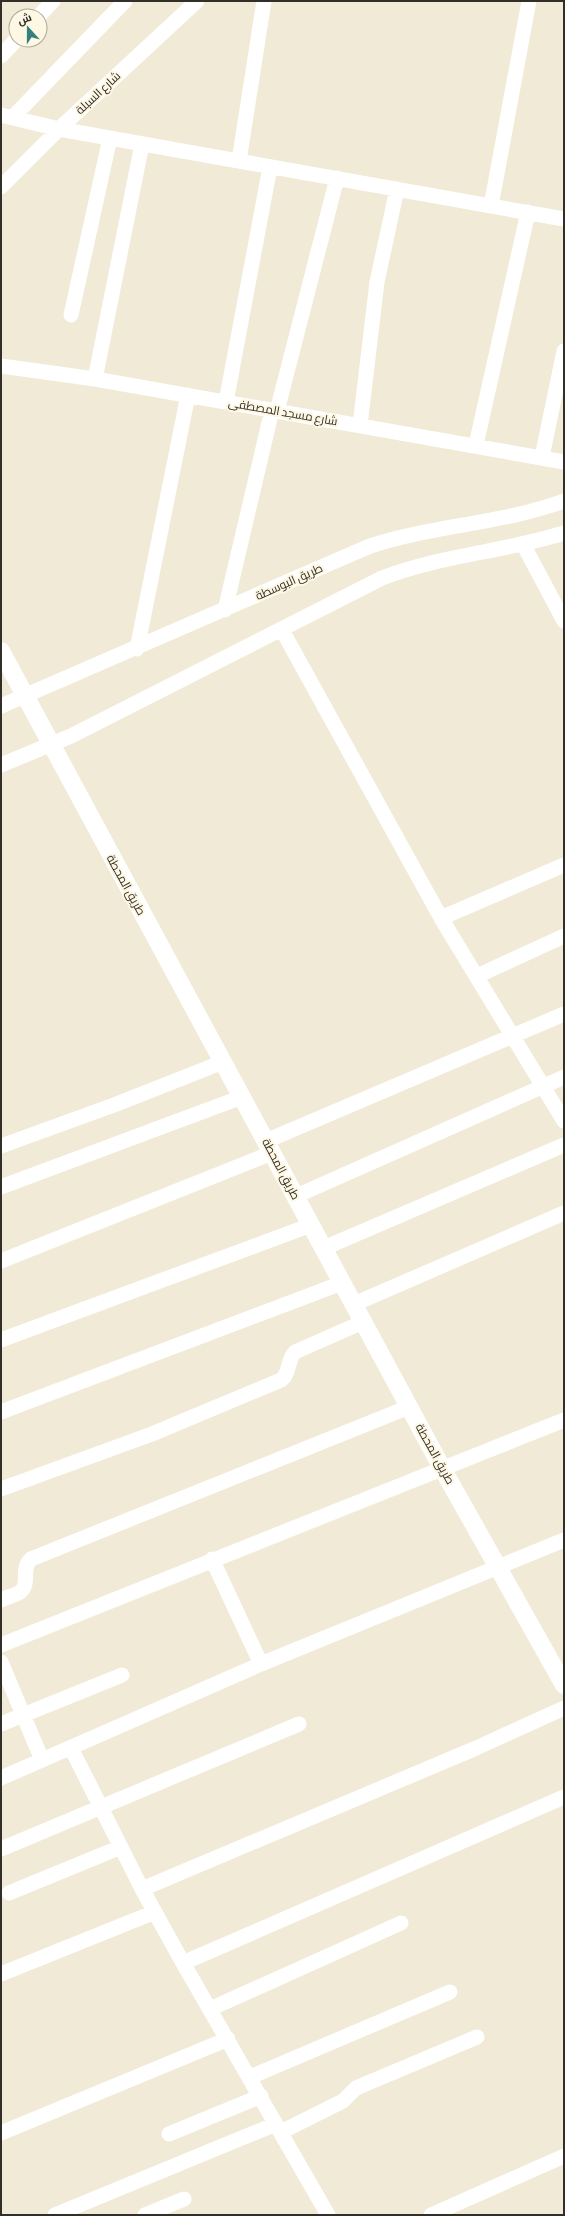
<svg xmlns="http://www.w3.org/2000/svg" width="565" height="2216" viewBox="0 0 565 2216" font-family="'Sofia Sans Condensed',Cairo,sans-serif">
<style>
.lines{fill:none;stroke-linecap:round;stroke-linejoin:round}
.minor{stroke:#fff;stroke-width:15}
.tertiary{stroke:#fff;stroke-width:18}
.labels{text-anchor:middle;stroke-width:4;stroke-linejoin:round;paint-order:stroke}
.street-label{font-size:12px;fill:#322f28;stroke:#fdf7e3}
</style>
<rect width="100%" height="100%" fill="#f0ead6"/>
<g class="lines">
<path class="minor" d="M39,16l14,-15
M1,56l15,-16
M1,115l58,14 505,90
M13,117l112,-116
M239,161l25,-160
M1,187l58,-58 138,-128
M491,206l38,-205
M71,315l39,-177
M1,366l94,13 469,83
M95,379l47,-235
M226,402l44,-235
M277,411l60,-233
M360,425l17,-143 20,-93
M476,445l52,-233
M542,457l22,-106
M523,544l41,77
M225,610l47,-200
M282,630l159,288 123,203
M137,649l51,-254
M1,706l369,-160c64,-21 131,-22 194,-45
M1,765l70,-29 311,-158c59,-23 122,-26 182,-45
M441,918l123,-53
M477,976l87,-40
M266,1141l298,-127
M1,1146l113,-41 109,-43
M1,1187l241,-90
M296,1196l268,-119
M324,1248l240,-103
M1,1261l271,-108
M354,1304l210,-91
M1,1340l310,-115
M1,1412l341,-129
M1,1489l151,-55 129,-54c9,-6 6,-20 14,-28l68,-30
M212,1559l49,105
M1,1600c6,-3 13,-4 19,-8 11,-8 0,-23 11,-33l378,-152
M1,1645l563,-225
M1,1662l41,98
M1,1724l121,-49
M71,1748l71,141 41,74 145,252
M1,1778l260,-114 303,-124
M1,1849l298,-125
M142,1889l332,-140 90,-41
M9,1893l112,-46
M183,1963l381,-166
M1,1974l154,-62
M210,2009l191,-86
M250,2077l200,-85
M281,2132l62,-31 13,-13 121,-51
M1,2133l227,-94
M169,2134l92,-38
M55,2215l221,-91
M145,2215l39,-16
M431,2215l133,-59"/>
<path class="tertiary" d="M1,651l441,817 122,217"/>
</g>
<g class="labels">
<g class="street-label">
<text transform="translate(98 93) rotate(-43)" y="4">شارع السبلة</text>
<text transform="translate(283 412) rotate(10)" y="4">شارع مسجد المصطفى</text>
<text transform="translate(289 582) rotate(-24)" y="4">طريق البوسطة</text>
<text transform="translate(126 885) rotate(61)" y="4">طريق المحطة</text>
<text transform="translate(281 1169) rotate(62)" y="4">طريق المحطة</text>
<text transform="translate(435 1454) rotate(61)" y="4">طريق المحطة</text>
</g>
</g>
<rect width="565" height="2216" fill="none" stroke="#322f28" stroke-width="4"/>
<g transform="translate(28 28) rotate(339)"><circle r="19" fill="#fdf7e3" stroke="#aca798"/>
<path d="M0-3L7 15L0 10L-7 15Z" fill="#377f7c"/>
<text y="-6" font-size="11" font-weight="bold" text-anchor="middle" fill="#322f28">ش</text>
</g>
</svg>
